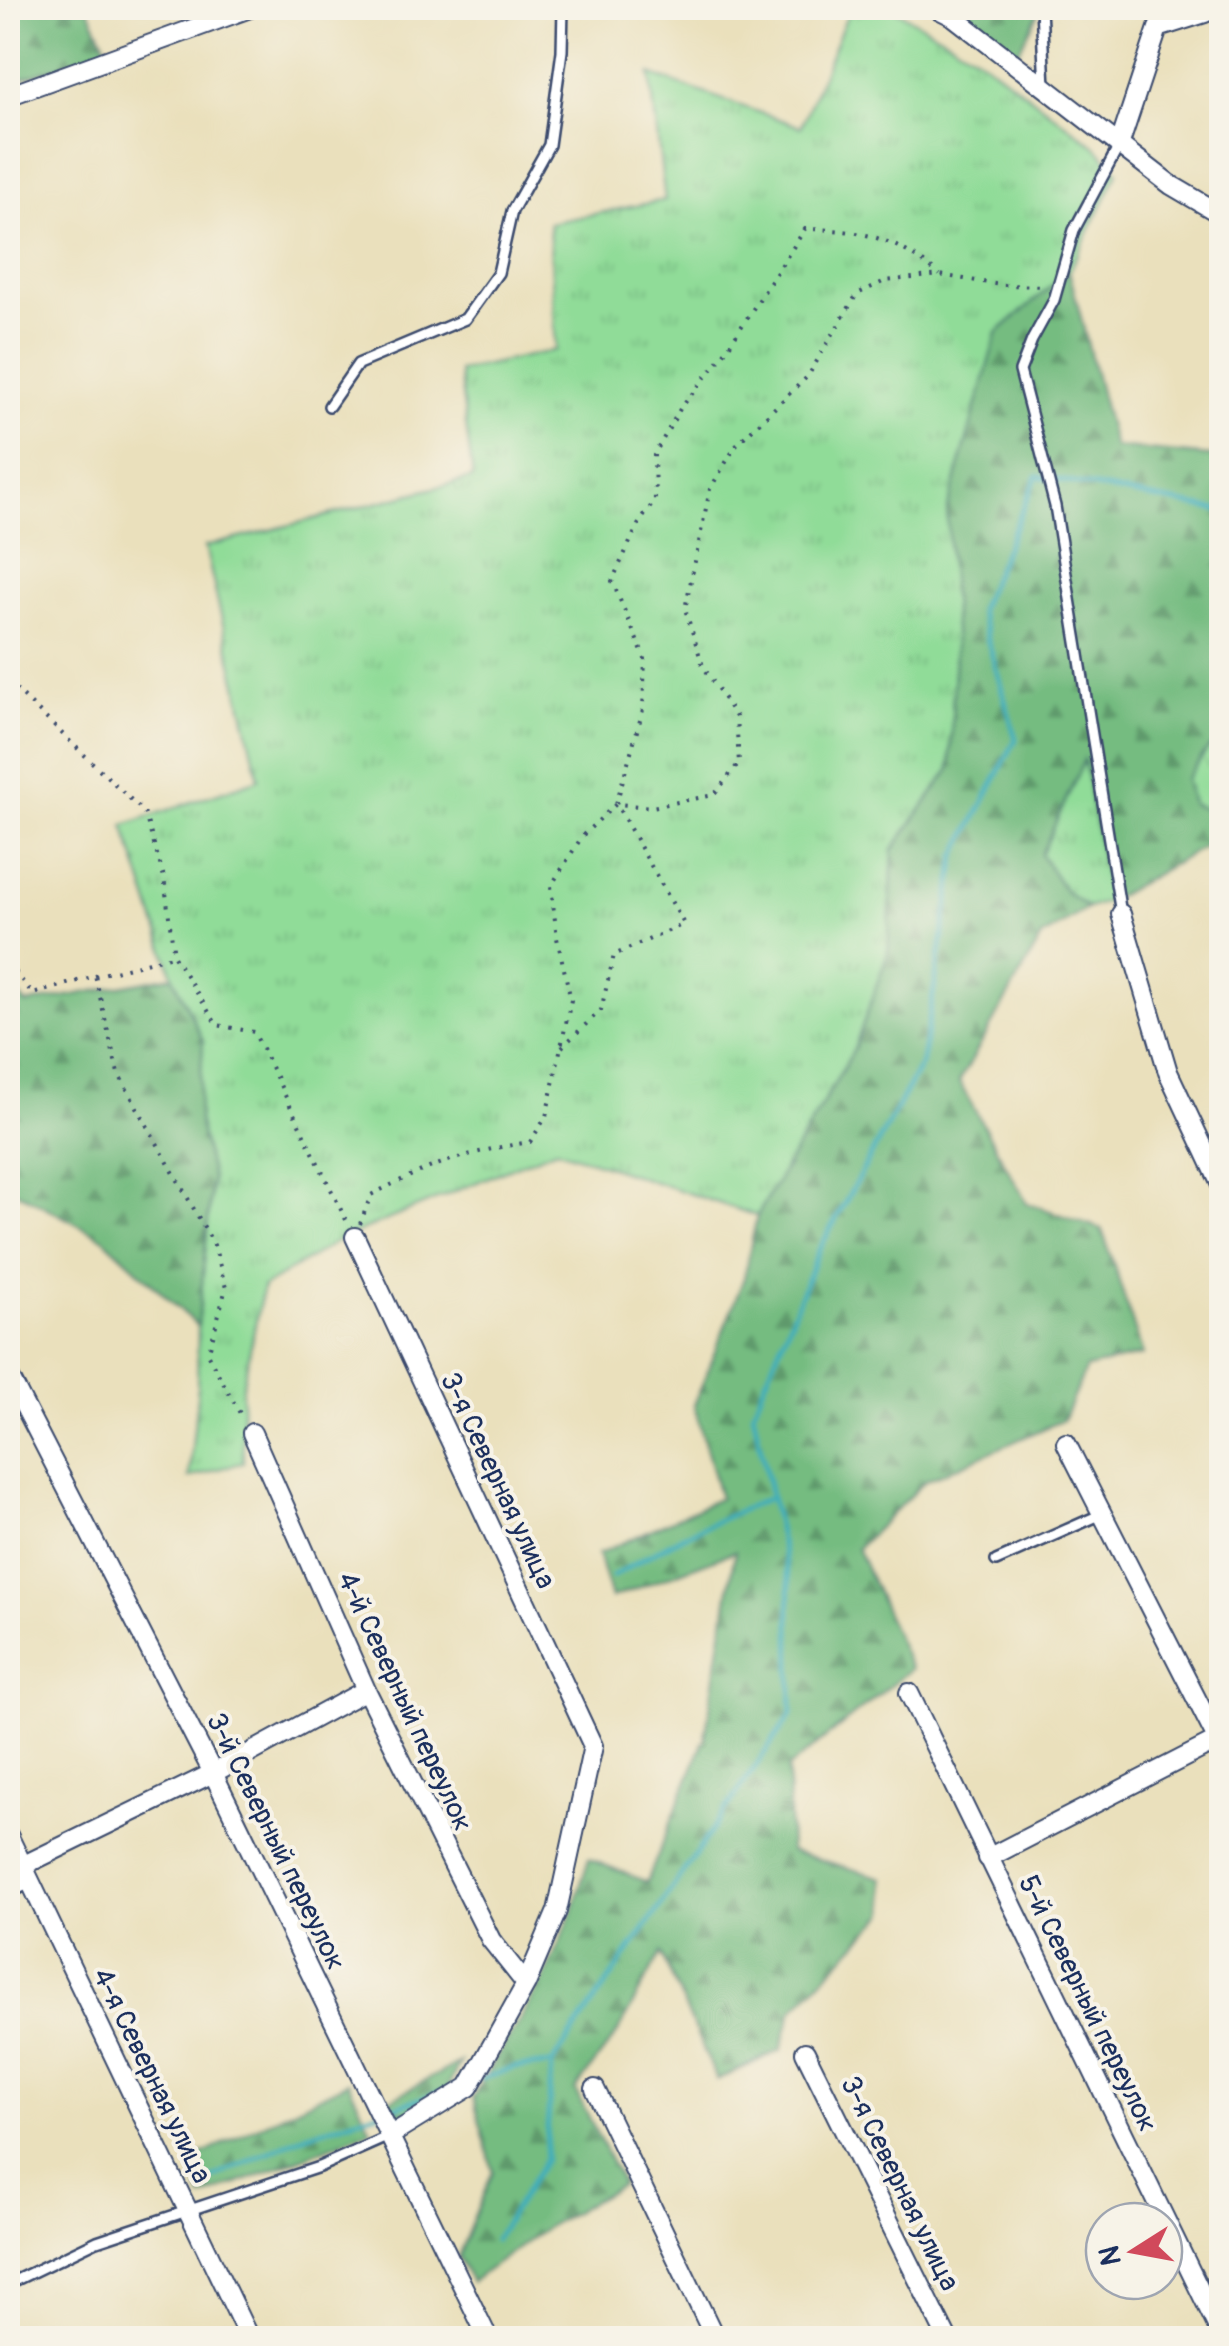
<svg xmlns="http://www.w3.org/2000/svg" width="1229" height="2346" viewBox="0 0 1229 2346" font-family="Pangolin,sans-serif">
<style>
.grass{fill:url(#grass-tufts);stroke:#56867b;stroke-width:2.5}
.forest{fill:url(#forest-firs);stroke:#48766f;stroke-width:2.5}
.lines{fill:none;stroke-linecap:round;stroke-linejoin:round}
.stream{stroke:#3faebb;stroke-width:5}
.lane-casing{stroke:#3a4a6c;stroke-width:14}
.street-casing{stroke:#3a4a6c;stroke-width:22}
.path{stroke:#3a4a6c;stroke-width:4;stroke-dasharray:2.5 8;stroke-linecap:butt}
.lane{stroke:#fff;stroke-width:9}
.street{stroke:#fff;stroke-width:18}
.labels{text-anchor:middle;stroke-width:8;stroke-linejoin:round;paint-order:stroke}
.street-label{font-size:28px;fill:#1b2f5e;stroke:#f7f3e8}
</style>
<defs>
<pattern id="grass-tufts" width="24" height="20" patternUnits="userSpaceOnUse" patternTransform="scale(2.5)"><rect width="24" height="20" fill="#90dc98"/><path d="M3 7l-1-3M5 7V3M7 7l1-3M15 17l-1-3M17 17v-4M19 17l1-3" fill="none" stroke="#7cbd85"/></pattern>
<pattern id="forest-firs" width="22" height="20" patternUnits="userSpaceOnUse" patternTransform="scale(2.5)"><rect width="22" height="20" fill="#74bc80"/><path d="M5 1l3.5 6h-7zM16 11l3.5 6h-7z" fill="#5e996c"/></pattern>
</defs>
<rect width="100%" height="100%" fill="#f7f3e8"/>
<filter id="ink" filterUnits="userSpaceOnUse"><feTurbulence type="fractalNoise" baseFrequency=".01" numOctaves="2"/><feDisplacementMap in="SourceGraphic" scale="20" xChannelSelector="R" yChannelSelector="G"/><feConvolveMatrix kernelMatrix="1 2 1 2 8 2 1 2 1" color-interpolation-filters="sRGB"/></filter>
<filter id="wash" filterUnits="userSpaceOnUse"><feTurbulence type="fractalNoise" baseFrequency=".0048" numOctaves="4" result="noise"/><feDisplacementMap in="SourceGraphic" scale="40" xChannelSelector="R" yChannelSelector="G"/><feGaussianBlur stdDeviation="2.25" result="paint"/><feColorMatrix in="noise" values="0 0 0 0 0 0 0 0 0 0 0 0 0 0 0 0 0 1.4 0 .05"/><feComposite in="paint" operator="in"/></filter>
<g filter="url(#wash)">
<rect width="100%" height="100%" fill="#eae0bc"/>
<path class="grass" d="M850,8h42l87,50 116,88 23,26 -49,99 -72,62 -42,315 -5,121 -57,81 -5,103 -34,97 -97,166 -201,-67 -217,91 -76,47 -21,101 1,74 -54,16 8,-80 1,-72 14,-148 -14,-58 5,-79 -30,-65 -49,-151 135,-46 -54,-232 268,-69 -14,-107 97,-21 -7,-127 116,-23 -15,-126 151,53z
M1221,737v86l-11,-12 -18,-7 -6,-25 22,-30z
M1085,758l24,143 -21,7 -22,-16 -25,-37z"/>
<path class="forest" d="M8,8h80l20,43 -100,32z
M955,8h81l2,6 -23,44z
M1069,271l45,176 107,10v280l-13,12 -22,30 6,25 18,7 11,12v14l-112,64 -25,-141 -43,95 25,37 22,16 -46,29 -83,145 68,121 75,26 41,126 -57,13 -23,52 -138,61 -68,67 54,121 -123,99 2,83 93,27 3,35 -94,98 -11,39 -64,30 -56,-127 -45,82 -41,55 47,94 -77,44 -74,54 -13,-25 35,-86 -20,-74 69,-114 29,-67 18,-57 58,23 58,-144 30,-187 -124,47 -13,-44 122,-56 -26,-93 50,-127 13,-62 97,-166 34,-97 5,-103 57,-81 5,-121 -8,-137 50,-178z
M173,976l30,65 -5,79 14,58 -14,148 -95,-88 -95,-51v-205l18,22z
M460,2062l-17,35 -47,27 -8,-23z
M348,2082l23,48 -169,68 -13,-37z"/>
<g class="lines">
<path class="stream" d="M613,1576l70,-40 88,-39
M481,2079l33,-11 38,-4
M202,2183l104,-48 146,-46
M495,2240l50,-81 7,-95 240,-351 -3,-133 -36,-168 66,-162 103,-188 34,-206 60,-117 -37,-129 58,-134 185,35"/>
</g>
</g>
<g filter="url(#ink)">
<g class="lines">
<g class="lane-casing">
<path id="lane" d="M1041,8l4,78
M1119,146l-45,84 -20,70 -22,40 -12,31 35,135 66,408
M329,406l29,-42 107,-45 33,-46 14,-62 37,-66 13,-94 1,-43
M996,1561l106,-47
M8,1894l22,-11
M8,2290l2,-7 87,-42 222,-74 70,-31"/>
</g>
<g class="street-casing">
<path id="street" d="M936,8l18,9 217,168 51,30
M8,96l242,-88
M1119,146l39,-118 47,-15
M1121,914l47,158 54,115
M355,1237l238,509 -36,165 -31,73 -57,103 -78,48
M8,1374l205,399 275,565
M252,1433l114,257 125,250 35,44
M1066,1443l156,306
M909,1693l313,643
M8,1835l241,503
M988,1858l234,-120
M22,1866l191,-93 153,-83
M805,2052l142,286
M595,2089l120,249
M8,2324l6,14"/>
</g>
<path class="path" d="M8,682l136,130 20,65 10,79 43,69 37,7 93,190
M8,964l25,30 62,-18 23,97 96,172 12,43 -18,67 34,62
M95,976l77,-20
M562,1047l39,-37 13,-55 70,-31 -68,-120 27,-94 2,-51 -33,-78 26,-56 17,-25 -1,-45 26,-46 43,-54 82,-126c61,1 87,8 135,46
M360,1224l11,-29c58,-30 95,-43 159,-53l16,-25 25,-117 -14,-62 -6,-52 32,-51 33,-31 36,3 62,-12 25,-32 -3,-46 -33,-51 -18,-57 25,-120 27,-45 71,-68 49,-82 28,-13 55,-6 61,10 43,1"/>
<use href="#lane" class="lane"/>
<use href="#street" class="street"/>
</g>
</g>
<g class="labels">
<g class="street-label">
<text transform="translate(499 1480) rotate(65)" y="10">3-я Северная улица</text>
<text transform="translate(406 1701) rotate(65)" y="10">4-й Северный переулок</text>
<text transform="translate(277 1841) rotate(64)" y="10">3-й Северный переулок</text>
<text transform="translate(1089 2003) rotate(64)" y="10">5-й Северный переулок</text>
<text transform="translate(153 2075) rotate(64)" y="10">4-я Северная улица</text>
<text transform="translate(901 2183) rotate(64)" y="10">3-я Северная улица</text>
</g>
</g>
<rect width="1229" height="2346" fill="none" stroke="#f7f3e8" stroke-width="40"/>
<g transform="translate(1134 2251) rotate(259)"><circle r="48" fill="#f7f3e8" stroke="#9fa5b1" stroke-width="2.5"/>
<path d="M0-8L18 38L0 25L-18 38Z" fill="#d1495b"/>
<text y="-15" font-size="28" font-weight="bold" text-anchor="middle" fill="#1b2f5e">N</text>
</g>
</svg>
